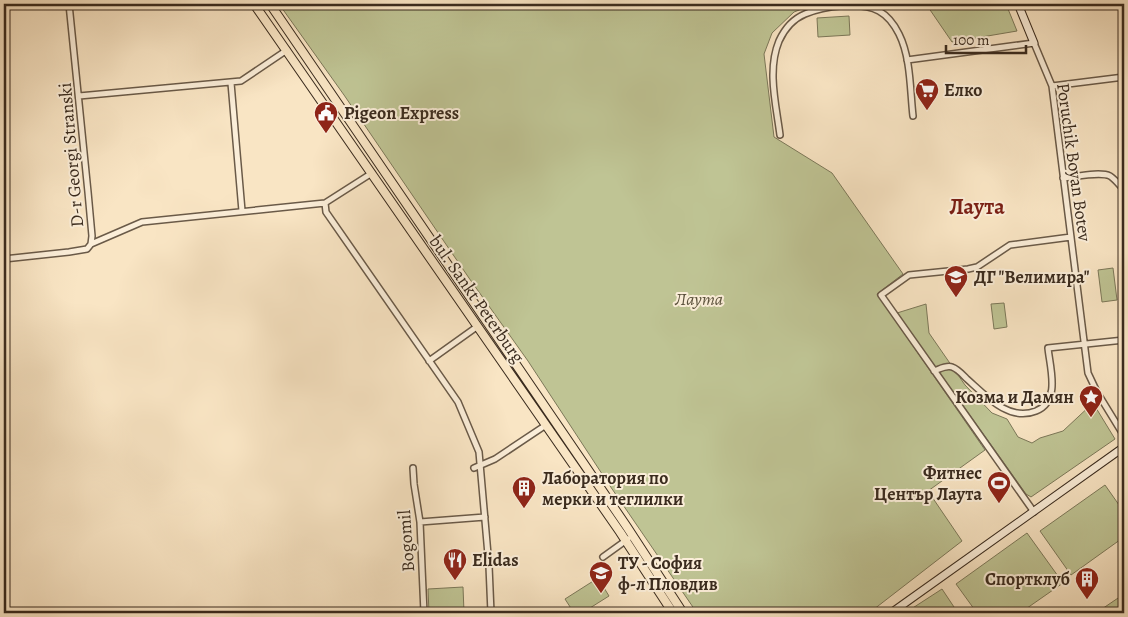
<svg xmlns="http://www.w3.org/2000/svg" width="1128" height="617" viewBox="0 0 1128 617" font-family="Alegreya,serif">
<style>
.green{fill:#bfc494;stroke:#7c7859}
.lines{fill:none;stroke-linecap:round;stroke-linejoin:round}
.street-casing{stroke:#6a5a48;stroke-width:8}
.secondary-casing{stroke:#3a2b1e;stroke-width:9}
.primary-casing{stroke:#3a2b1e;stroke-width:10}
.street{stroke:#fbeed9;stroke-width:5}
.secondary{stroke:#fbeed9;stroke-width:7}
.primary{stroke:#f9e5c4;stroke-width:8}
.labels{text-anchor:middle;stroke-width:4;stroke-linejoin:round;paint-order:stroke}
.poi-label{font-size:18px;font-weight:bold;fill:#3a2b1e;stroke:#fbeed9;text-anchor:start}
.street-label{font-size:18px;fill:#3a2b1e;stroke:#fbeed9}
.park-label{font-size:18px;font-style:italic;fill:#5b513c;stroke:#fbeed9}
.district-label{font-size:22px;font-weight:bold;fill:#7a1f14;stroke:#fbeed9}
</style>
<rect width="100%" height="100%" fill="#f9e5c4"/>
<filter id="stains"><feTurbulence type="fractalNoise" baseFrequency=".004" numOctaves="4"/><feColorMatrix values="0 0 0 0 .2 0 0 0 0 .09 0 0 0 0 .02 0 0 0 .5 -.17"/></filter>
<radialGradient id="worn" r=".72"><stop offset=".6" stop-color="#630" stop-opacity="0"/><stop offset="1" stop-color="#630" stop-opacity=".3"/></radialGradient>
<path class="green" d="M279,4h536l-21,8 -22,21 -8,21 10,83 58,36 71,101 -26,20 108,156 -57,41 34,50 -93,72h-172l-89,-130 -80,-122 -59,-83 -125,-183z
M926,4h80l11,27 -65,11z
M849,16l1,19 -32,2 -1,-19z
M1113,268l4,32 -15,2 -4,-32z
M1004,303l3,24 -13,2 -3,-25z
M926,304l3,29 36,52 27,28 15,6 11,18 14,6 8,-5 23,-7 30,-28 22,36 -84,58 -5,-3 -129,-181z
M1105,485l19,27v25l-53,38 -31,-44z
M1027,533l36,50 -43,30h-43l-21,-29z
M598,578l11,18 -27,17h-8l-9,-14z
M463,587l1,25 20,-1v2h-55l-1,-24z
M942,589l16,24h-53z
M1124,594v19h-28z"/>
<g class="lines">
<g class="street-casing">
<path id="street" d="M907,60l127,-17 18,43 36,287 9,19 27,44
M231,83l11,128
M1052,86l72,-9
M79,96l162,-15 46,-31
M780,135c-4,-31 -13,-65 -1,-94 5,-11 14,-22 26,-27 19,-8 56,-13 74,-3 9,5 16,15 20,23 12,24 11,56 14,82
M1063,178c12,-1 37,-7 47,-2 6,4 10,10 14,14
M325,203l1,9 132,190 21,50 10,114 2,47
M91,244l51,-22 183,-19 47,-30
M4,259l65,-7 18,-3 4,-5 1,-8 -4,-44 -19,-188
M429,361l49,-35
M934,371c6,-2 12,-6 18,-4 6,2 11,8 15,12 19,17 42,43 69,32 25,-10 14,-43 12,-63l76,-8
M413,468l1,16 6,38 4,91
M474,468l21,-9 51,-34
M1034,512l-153,-217 28,-20 59,-6 9,-2 33,-22 61,-8
M420,522l65,-5
M603,557l25,-18"/>
</g>
<g class="secondary-casing">
<path id="secondary" d="M1018,4l16,39
M891,613l233,-166"/>
</g>
<g class="primary-casing">
<path id="primary" d="M254,4l366,528 53,81
M270,4l357,523 56,86"/>
</g>
<use href="#street" class="street"/>
<use href="#secondary" class="secondary"/>
<use href="#primary" class="primary"/>
</g>
<defs>
<g id="supermarket-pin" transform="scale(1.25)"><path d="M0 17L-7.5 6A9.5 9.5 0 1 1 7.5 6Z" fill="#8f2418" stroke="#fbeed9"/><path d="M-6-5.5h2.5l.6 2H6L4.5 2H-2.5L-4.4-4H-6ZM-1.5 3.2a1.3 1.3 0 1 0 .1 0ZM3 3.2a1.3 1.3 0 1 0 .1 0Z" fill="#fff"/></g>
<g id="civic-pin" transform="scale(1.25)"><path d="M0 17L-7.5 6A9.5 9.5 0 1 1 7.5 6Z" fill="#8f2418" stroke="#fbeed9"/><path d="M-.6-6.5H3V-4.5H.6V-3L4-1V1h2V6H-6V1h2V-1L-.6-3ZM-1.2 2.5V6h2.4V2.5Z" fill="#fff"/></g>
<g id="school-pin" transform="scale(1.25)"><path d="M0 17L-7.5 6A9.5 9.5 0 1 1 7.5 6Z" fill="#8f2418" stroke="#fbeed9"/><path d="M0-5L7-2L0 1L-7-2ZM-4 1L0 2.5L4 1V4Q0 6-4 4Z" fill="#fff"/></g>
<g id="sight-pin" transform="scale(1.25)"><path d="M0 17L-7.5 6A9.5 9.5 0 1 1 7.5 6Z" fill="#8f2418" stroke="#fbeed9"/><path d="M0-6L1.8-2.2L6-1.7L2.9 1.2L3.7 5.4L0 3.3L-3.7 5.4L-2.9 1.2L-6-1.7L-1.8-2.2Z" fill="#fff"/></g>
<g id="stadium-pin" transform="scale(1.25)"><path d="M0 17L-7.5 6A9.5 9.5 0 1 1 7.5 6Z" fill="#8f2418" stroke="#fbeed9"/><path d="M0-5a6.5 5 0 1 0 0 10a6.5 5 0 1 0 0-10ZM-3.5-1.8h7v3.6h-7Z" fill="#fff"/></g>
<g id="building-pin" transform="scale(1.25)"><path d="M0 17L-7.5 6A9.5 9.5 0 1 1 7.5 6Z" fill="#8f2418" stroke="#fbeed9"/><path d="M-4-6H4V6H1V3H-1V6H-4ZM-2.5-4.3h1.7v1.8h-1.7ZM.8-4.3h1.7v1.8H.8ZM-2.5-1h1.7V.8h-1.7ZM.8-1h1.7V.8H.8Z" fill="#fff"/></g>
<g id="restaurant-pin" transform="scale(1.25)"><path d="M0 17L-7.5 6A9.5 9.5 0 1 1 7.5 6Z" fill="#8f2418" stroke="#fbeed9"/><path d="M-5-6h1v4h1v-4h1v4h1v-4h1v5L-1.5 .5V6h-2V.5L-5-1ZM5-6V6H3V1.5H1.5Q1.5-4 5-6Z" fill="#fff"/></g>
<g id="university-pin" transform="scale(1.25)"><path d="M0 17L-7.5 6A9.5 9.5 0 1 1 7.5 6Z" fill="#8f2418" stroke="#fbeed9"/><path d="M0-5L7-2L0 1L-7-2ZM-4 1L0 2.5L4 1V4Q0 6-4 4Z" fill="#fff"/></g>
</defs>
<g fill-rule="evenodd">
<use href="#supermarket-pin" x="927" y="90"/>
<use href="#civic-pin" x="326" y="113"/>
<use href="#school-pin" x="956" y="277"/>
<use href="#sight-pin" x="1091" y="397"/>
<use href="#stadium-pin" x="999" y="483"/>
<use href="#building-pin" x="524" y="488"/>
<use href="#restaurant-pin" x="455" y="560"/>
<use href="#university-pin" x="601" y="573"/>
<use href="#building-pin" x="1087" y="579"/>
</g>
<g class="labels">
<g class="poi-label">
<text x="944" y="96">Елко</text>
<text x="344" y="119">Pigeon Express</text>
<text x="974" y="283">ДГ "Велимира"</text>
<text x="1074" y="403" text-anchor="end">Козма и Дамян</text>
<text x="982" y="479" text-anchor="end">Фитнес<tspan x="982" dy="21">Център Лаута</tspan></text>
<text x="542" y="484">Лаборатория по<tspan x="542" dy="21">мерки и теглилки</tspan></text>
<text x="472" y="566">Elidas</text>
<text x="618" y="569">ТУ - София<tspan x="618" dy="21">ф-л Пловдив</tspan></text>
<text x="1070" y="585" text-anchor="end">Спортклуб</text>
</g>
<g class="street-label">
<text transform="translate(71 155) rotate(-95)" y="6">D-r Georgi Stranski</text>
<text transform="translate(1074 162) rotate(82)" y="6">Poruchik Boyan Botev</text>
<text transform="translate(477 299) rotate(55)" y="6">bul. Sankt Peterburg</text>
<text transform="translate(406 541) rotate(-94)" y="6">Bogomil</text>
</g>
<g class="park-label">
<text x="699" y="305">Лаута</text>
</g>
<g class="district-label">
<text x="977" y="214">Лаута</text>
</g>
</g>
<rect width="1128" height="617" fill="none" stroke="#f9e5c4" stroke-width="20"/>
<rect x="5" y="5" width="1118" height="607" fill="none" stroke="#3a2b1e" stroke-width="2.5"/>
<rect x="10" y="10" width="1108" height="597" fill="none" stroke="#3a2b1e"/>
<path d="M946 45v8h80v-8" fill="none" stroke="#3a2b1e" stroke-width="2.5"/>
<text x="953" y="45" font-size="15" fill="#3a2b1e" stroke="#fbeed9" stroke-width="4" paint-order="stroke">100 m</text>
<rect width="100%" height="100%" filter="url(#stains)"/>
<rect width="100%" height="100%" fill="url(#worn)"/>
</svg>
